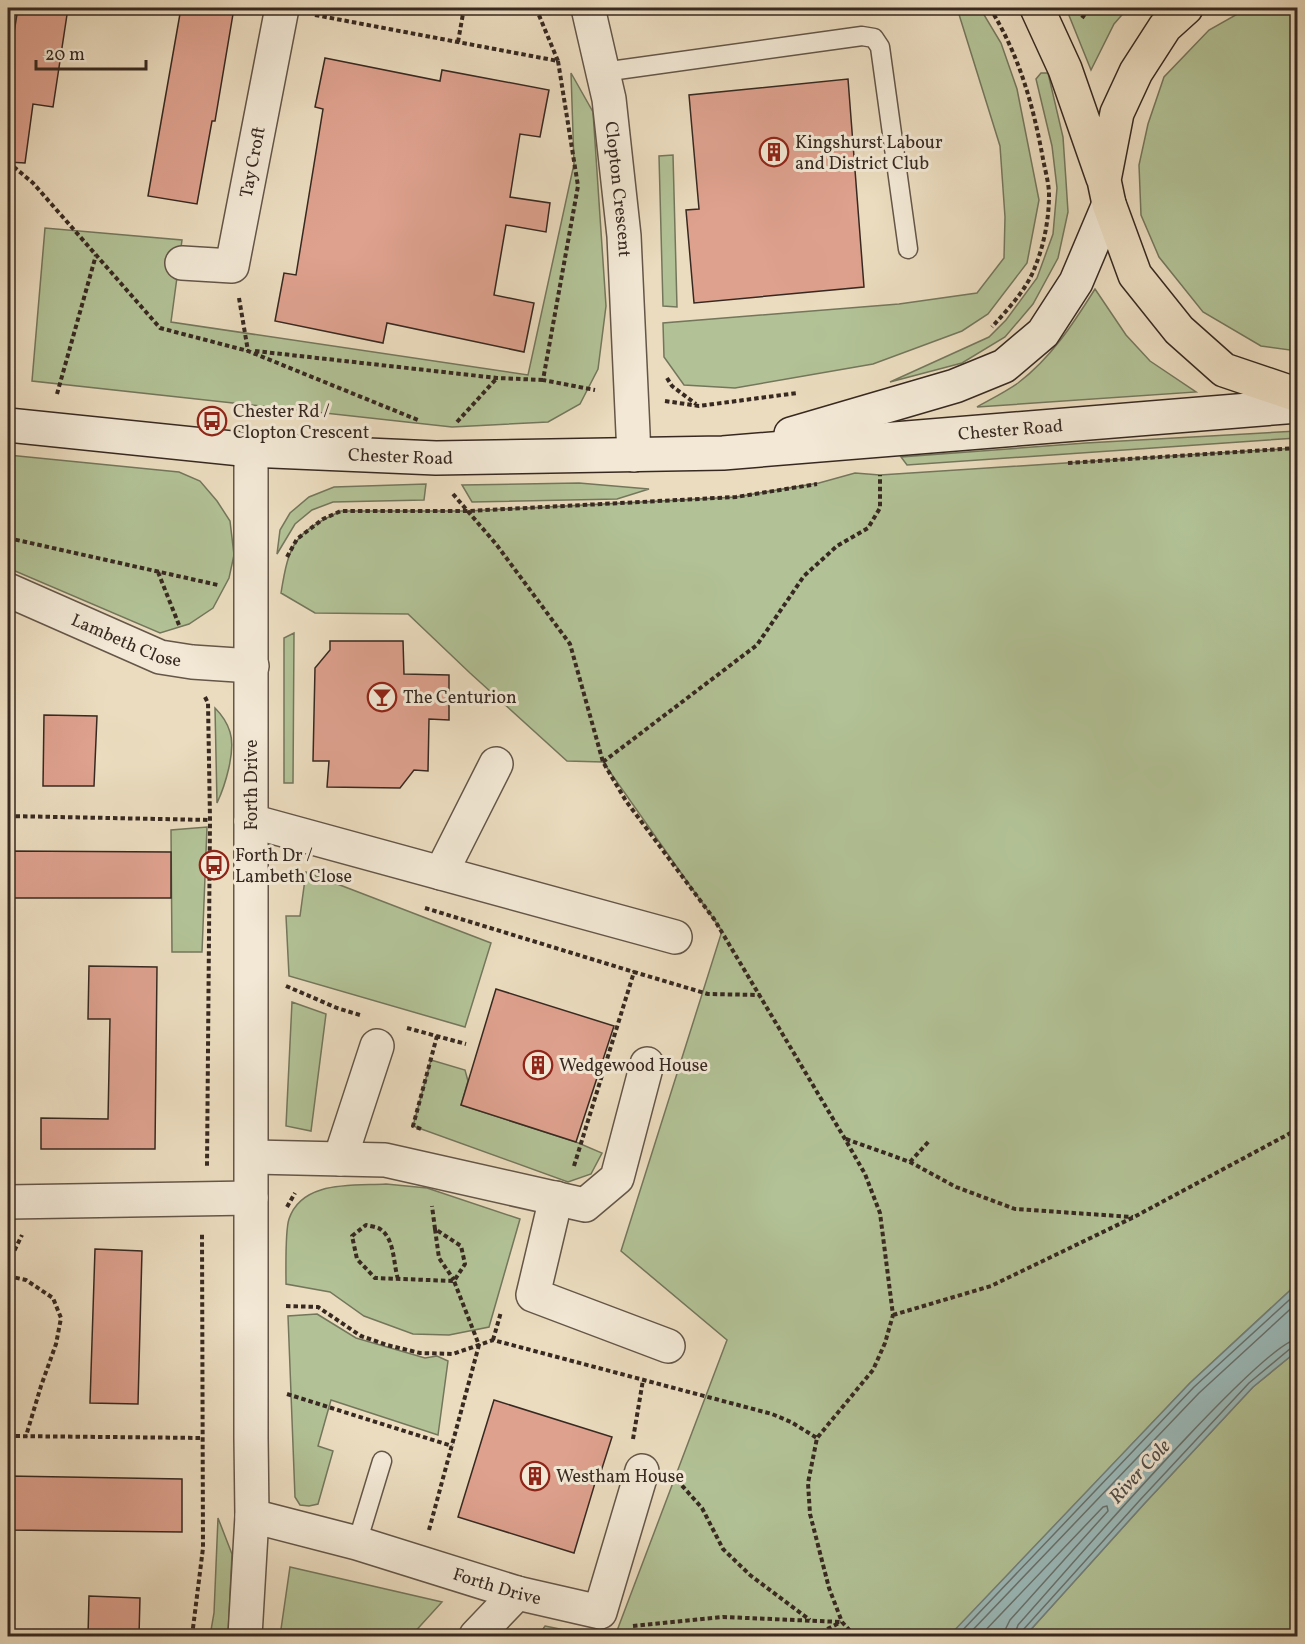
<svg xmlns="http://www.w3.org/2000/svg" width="1305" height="1644" viewBox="0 0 1305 1644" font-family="Vollkorn,serif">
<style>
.green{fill:#b2c296;stroke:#74765c;stroke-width:1.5}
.water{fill:#9bbaba;stroke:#73807d;stroke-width:1.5}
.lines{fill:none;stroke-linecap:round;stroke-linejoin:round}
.shore{stroke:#69726e;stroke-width:1.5}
.building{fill:#dea18e;stroke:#372921;stroke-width:1.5}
.service-casing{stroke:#645648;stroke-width:21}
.minor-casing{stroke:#645648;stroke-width:36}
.tertiary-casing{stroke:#645648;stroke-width:36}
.secondary-casing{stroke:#372921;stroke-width:36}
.trunk-casing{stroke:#372921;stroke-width:36}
.path{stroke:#372921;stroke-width:4;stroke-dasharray:4.5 3;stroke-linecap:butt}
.service{stroke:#f2e8d5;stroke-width:18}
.minor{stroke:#f2e8d5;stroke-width:33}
.tertiary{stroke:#f2e8d5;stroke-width:33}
.secondary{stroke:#f2e8d5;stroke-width:33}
.trunk{stroke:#ebdcbf;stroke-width:33}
.labels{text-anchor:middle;stroke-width:6;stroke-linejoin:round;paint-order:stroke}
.poi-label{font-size:18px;fill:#372921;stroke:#f2e8d5;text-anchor:start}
.street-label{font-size:18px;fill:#372921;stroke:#f2e8d5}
.water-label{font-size:20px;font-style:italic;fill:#504d47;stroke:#f2e8d5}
</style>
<rect width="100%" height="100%" fill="#ebdcbf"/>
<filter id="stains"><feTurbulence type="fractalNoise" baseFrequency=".00333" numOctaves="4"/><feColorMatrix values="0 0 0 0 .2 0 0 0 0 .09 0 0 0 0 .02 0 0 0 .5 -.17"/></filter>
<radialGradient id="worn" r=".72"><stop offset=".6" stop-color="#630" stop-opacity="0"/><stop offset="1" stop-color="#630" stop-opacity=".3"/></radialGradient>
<path class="green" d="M957,8h23l21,35 16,46 22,111 -12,63 -39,51 -26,17 -89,33 -138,24 -51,-3 -20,-28 -1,-34 236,-19 78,-11 27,-35 1,-41 -5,-71z
M1066,8h62l-14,16 -23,46z
M1248,8h49v343l-36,-5 -58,-34 -44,-55 -18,-42 -2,-50 9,-41 16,-47 45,-47z
M571,73l22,39 13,194 -8,63 -18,35 -32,18 -96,5 -420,-46 13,-153 137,12 -11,82 357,53 46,-211z
M1041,73h7l15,64 3,44 2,31 -10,46 -25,46 -28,33 -43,26 -72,19 99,-45 17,-17 31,-42 16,-44 4,-46 -5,-42 -16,-67z
M673,155l4,152 -14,-1 -4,-150z
M1095,289l31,46 24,26 46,31 -219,15c14,-8 28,-15 41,-24 33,-25 55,-59 77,-94z
M1297,431v7l-390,27 -6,-8 185,-14z
M1297,448v836l-107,99 -240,253h-335l112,-296 -106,-89 101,-320 -119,-169 -36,-1 -97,-88 -62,-59 -93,-1 -34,-20c8,-50 13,-60 60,-82h127l268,-14 83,-14 36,-10 25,2z
M8,455l171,17 21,9 17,20 13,20 4,34 -5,23 -16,30 -24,16 -29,9 -152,-65z
M579,483l70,6 -32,10 -145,3 -10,-17z
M426,484l-2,16 -91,2 -21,8 -17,14 -18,30 3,-24 10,-17 19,-16 25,-10z
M294,633l-1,150h-9v-145z
M215,708c7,7 12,14 15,24 6,19 -5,54 -13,71z
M207,827l-5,125h-30l-1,-122z
M306,872l185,71 -26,84 -176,-51 -3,-60h14z
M292,1002l34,12 -15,117 -25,-5z
M431,1060l34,10 3,11 -7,24 115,37 26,11 -11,21 -23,8 -155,-56z
M386,1184l41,4 93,31 -31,108 -40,8 -36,-1 -49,-18 -34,-24 -44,-8c0,-14 -1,-53 3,-65 13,-39 64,-33 97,-35z
M317,1314l39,24 69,20 12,-2 11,5 -10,74 -107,-35 -13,46 15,5 -15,53 -9,2 -9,-1 -5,-8 -7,-181z
M1297,1351v285h-272l119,-132 109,-117z
M218,1518l14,36 -4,82h-18l4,-23z
M290,1567l152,35 -31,34h-131z
M545,1626l49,10h-56z"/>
<path class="water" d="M1297,1284v67l-44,36 -109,117 -119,132h-76l241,-253z"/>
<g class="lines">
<path class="shore" d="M957,1636l237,-249 104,-95
M967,1636l232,-243 99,-91
M980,1636l123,-129 4,-1 1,5 -98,109 -4,8 -1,8
M1014,1636l4,-11c36,-40 245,-284 280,-286
M1021,1636l2,-6 117,-130 109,-117 42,-35 7,-1"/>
</g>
<path class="building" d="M18,8h50l-15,99 -20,-3 -8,59 -17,-1v-92z
M181,8h53l-19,113h-3l-15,83 -49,-8z
M325,58l115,23 2,-11 107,20 -9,47 -20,-3 -10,63 40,6 -4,29 -40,-7 -12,70 40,8 -10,49 -137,-29 -4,20 -108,-22 9,-48 12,2 27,-166 -8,-2z
M848,79l16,208 -170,16 -8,-93 13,-1 -10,-114z
M330,641h73l1,33 45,1v45l-20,-1 -1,52 -14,-1 -14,18 -73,-1 2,-26h-16l2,-93 15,-18z
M44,715l53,1 -3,70h-51z
M8,851l163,1v46h-163z
M89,966l68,1 -2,182h-114v-31l67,1 2,-100h-22z
M496,989l118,37 -38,116 -115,-37z
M95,1249l47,2 -4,153 -48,-1z
M494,1400l118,37 -15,47 -2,-1 -21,70 -116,-36z
M8,1476l174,3v53l-174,-2z
M89,1596l51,2 -1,38h-51z"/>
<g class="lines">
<g class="service-casing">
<path id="service" d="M603,72l259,-36 12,2 6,9 28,202
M357,1543l25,-82"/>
</g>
<g class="minor-casing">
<g id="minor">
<path id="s1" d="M588,8l21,91 15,137 10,219"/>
<path id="s2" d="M182,263l50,3 50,-258"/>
<path id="s3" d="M8,590l152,67 32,5 60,4"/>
<path d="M251,821l424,116"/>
<path d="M441,873l55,-109"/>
<path d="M252,1157l133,3 200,45 32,-27 30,-114"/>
<path d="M340,1159l37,-113"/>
<path d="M556,1198l-23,97 135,51"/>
<path d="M8,1202l243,-4"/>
<path id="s4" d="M252,1516l105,27 160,50 83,19 42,-141"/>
<path d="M476,1636l41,-43"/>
</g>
</g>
<g class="tertiary-casing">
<path id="tertiary" d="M245,1636l7,-120 -1,-78v-988"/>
</g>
<g class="secondary-casing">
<g id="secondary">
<path id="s5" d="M8,425l243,25 185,8 287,-5 575,-47"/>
<path d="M791,434l164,-48 49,-20 39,-33 33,-51 33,-78"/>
</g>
</g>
<g class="trunk-casing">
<path id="trunk" d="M1037,8l28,61 38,109
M1186,8l-21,19 -29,45 -19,41 -13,67 5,24 26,71 44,55 45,40 74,25"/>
</g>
<path class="path" d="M990,8c29,47 43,96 53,151 2,11 6,24 6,36 0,24 -5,50 -14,72 -8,22 -27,42 -43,60
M315,15l243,46 -22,-53
M1082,18l7,-10
M458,42l6,-34
M558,61l20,125 -35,194 52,10
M8,162l25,21 127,145 88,23 170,69
M239,298l9,53
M255,351l242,27 46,2
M667,378l5,8 24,18
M57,394l39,-139
M665,401l34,5 98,-13
M457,422l40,-44
M1068,463l230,-15
M453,494l43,50 74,100 33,118 23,39 88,118 131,220 20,35 15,39 13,102 -8,28 -12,27 -56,68 -9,45 2,31 19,74 13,34 13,14
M8,538l210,47
M287,557l10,-18 26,-20 18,-8h127l268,-14 81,-13
M158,572l21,53
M205,697l3,6 2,117 -3,346
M603,762l154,-117 47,-69 33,-30 31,-18 12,-20v-33
M8,816l202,4
M425,908l209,64
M286,986l51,22 23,7
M407,1028l59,16
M421,1129l-8,-3 24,-90
M846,1139l64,23 46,25 59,22 118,8
M910,1162l20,-22
M574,1166l60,-194 74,22 52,1
M287,1207l8,-14
M435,1229l4,29 15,22
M8,1264l14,-29
M8,1276l18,4 27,18 8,20 -5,26 -15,42 -15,50
M398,1279c-5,-16 -3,-40 -18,-50 -3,-2 -10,-3 -14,-4l-14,11 5,23 18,19 79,3
M286,1306l32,1 43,29 26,9 33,8 33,1 40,-14 279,74 19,8 26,16
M893,1315l98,-29 143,-69 164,-88
M493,1340l8,-28
M287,1394l165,52
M8,1436l195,2
M633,1439l10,-59
M677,1480l25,28 21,41 27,26 60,45
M429,1530l50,-185 -25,-64 11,-17 -4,-18 -26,-17 -3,-23
M633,1626l90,-9 119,5
M192,1636l11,-88 -1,-315
M814,1636l27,-14"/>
<use href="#service" class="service"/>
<use href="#minor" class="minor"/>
<use href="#tertiary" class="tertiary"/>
<use href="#secondary" class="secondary"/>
<use href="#trunk" class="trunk"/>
</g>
<defs>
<g id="building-ring" transform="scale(1.5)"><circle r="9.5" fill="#f2e8d5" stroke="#8f2418" stroke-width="1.5"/><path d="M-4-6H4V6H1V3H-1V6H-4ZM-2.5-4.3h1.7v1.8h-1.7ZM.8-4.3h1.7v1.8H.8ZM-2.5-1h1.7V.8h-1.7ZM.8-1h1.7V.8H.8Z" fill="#8f2418"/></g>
<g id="bus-ring" transform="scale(1.5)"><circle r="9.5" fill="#f2e8d5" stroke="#8f2418" stroke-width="1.5"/><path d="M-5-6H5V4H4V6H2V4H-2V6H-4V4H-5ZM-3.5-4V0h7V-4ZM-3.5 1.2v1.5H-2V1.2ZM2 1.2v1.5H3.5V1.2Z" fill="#8f2418"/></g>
<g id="bar-ring" transform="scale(1.5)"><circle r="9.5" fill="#f2e8d5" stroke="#8f2418" stroke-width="1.5"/><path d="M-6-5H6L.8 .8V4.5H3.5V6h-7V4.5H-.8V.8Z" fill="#8f2418"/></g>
</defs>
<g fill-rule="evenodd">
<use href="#building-ring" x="774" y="152"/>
<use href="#bus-ring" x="212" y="421"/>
<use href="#bar-ring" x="382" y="697"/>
<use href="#bus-ring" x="214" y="865"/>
<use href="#building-ring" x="538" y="1065"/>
<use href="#building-ring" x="535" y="1476"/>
</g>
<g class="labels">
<g class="poi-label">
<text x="795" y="148">Kingshurst Labour<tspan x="795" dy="21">and District Club</tspan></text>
<text x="233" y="417">Chester Rd /<tspan x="233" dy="21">Clopton Crescent</tspan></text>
<text x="403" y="703">The Centurion</text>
<text x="235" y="861">Forth Dr /<tspan x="235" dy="21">Lambeth Close</tspan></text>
<text x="559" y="1071">Wedgewood House</text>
<text x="556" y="1482">Westham House</text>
</g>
<g class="street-label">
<text dy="6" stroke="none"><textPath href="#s2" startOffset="156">Tay Croft</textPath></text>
<text dy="6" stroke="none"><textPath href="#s1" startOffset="184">Clopton Crescent</textPath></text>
<text dy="6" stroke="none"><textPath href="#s5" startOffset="1005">Chester Road</textPath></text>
<text dy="6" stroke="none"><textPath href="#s5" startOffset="394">Chester Road</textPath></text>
<text dy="6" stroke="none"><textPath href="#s3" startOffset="129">Lambeth Close</textPath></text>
<text transform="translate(251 785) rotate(-90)" y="6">Forth Drive</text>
<text dy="6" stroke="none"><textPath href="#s4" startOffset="255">Forth Drive</textPath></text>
</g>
<g class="water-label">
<text transform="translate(1139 1471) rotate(-47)" y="7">River Cole</text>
</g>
</g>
<rect width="1305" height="1644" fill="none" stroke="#ebdcbf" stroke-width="30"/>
<rect x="9" y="9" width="1287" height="1626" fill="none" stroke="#372921" stroke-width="3"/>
<rect x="15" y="15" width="1275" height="1614" fill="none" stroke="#372921" stroke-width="1.5"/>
<path d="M36 60v9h110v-9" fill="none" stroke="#372921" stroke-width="3"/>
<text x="45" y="60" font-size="18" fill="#372921" stroke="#f2e8d5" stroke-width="4.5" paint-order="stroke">20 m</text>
<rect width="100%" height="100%" filter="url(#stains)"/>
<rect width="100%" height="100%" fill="url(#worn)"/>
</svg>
